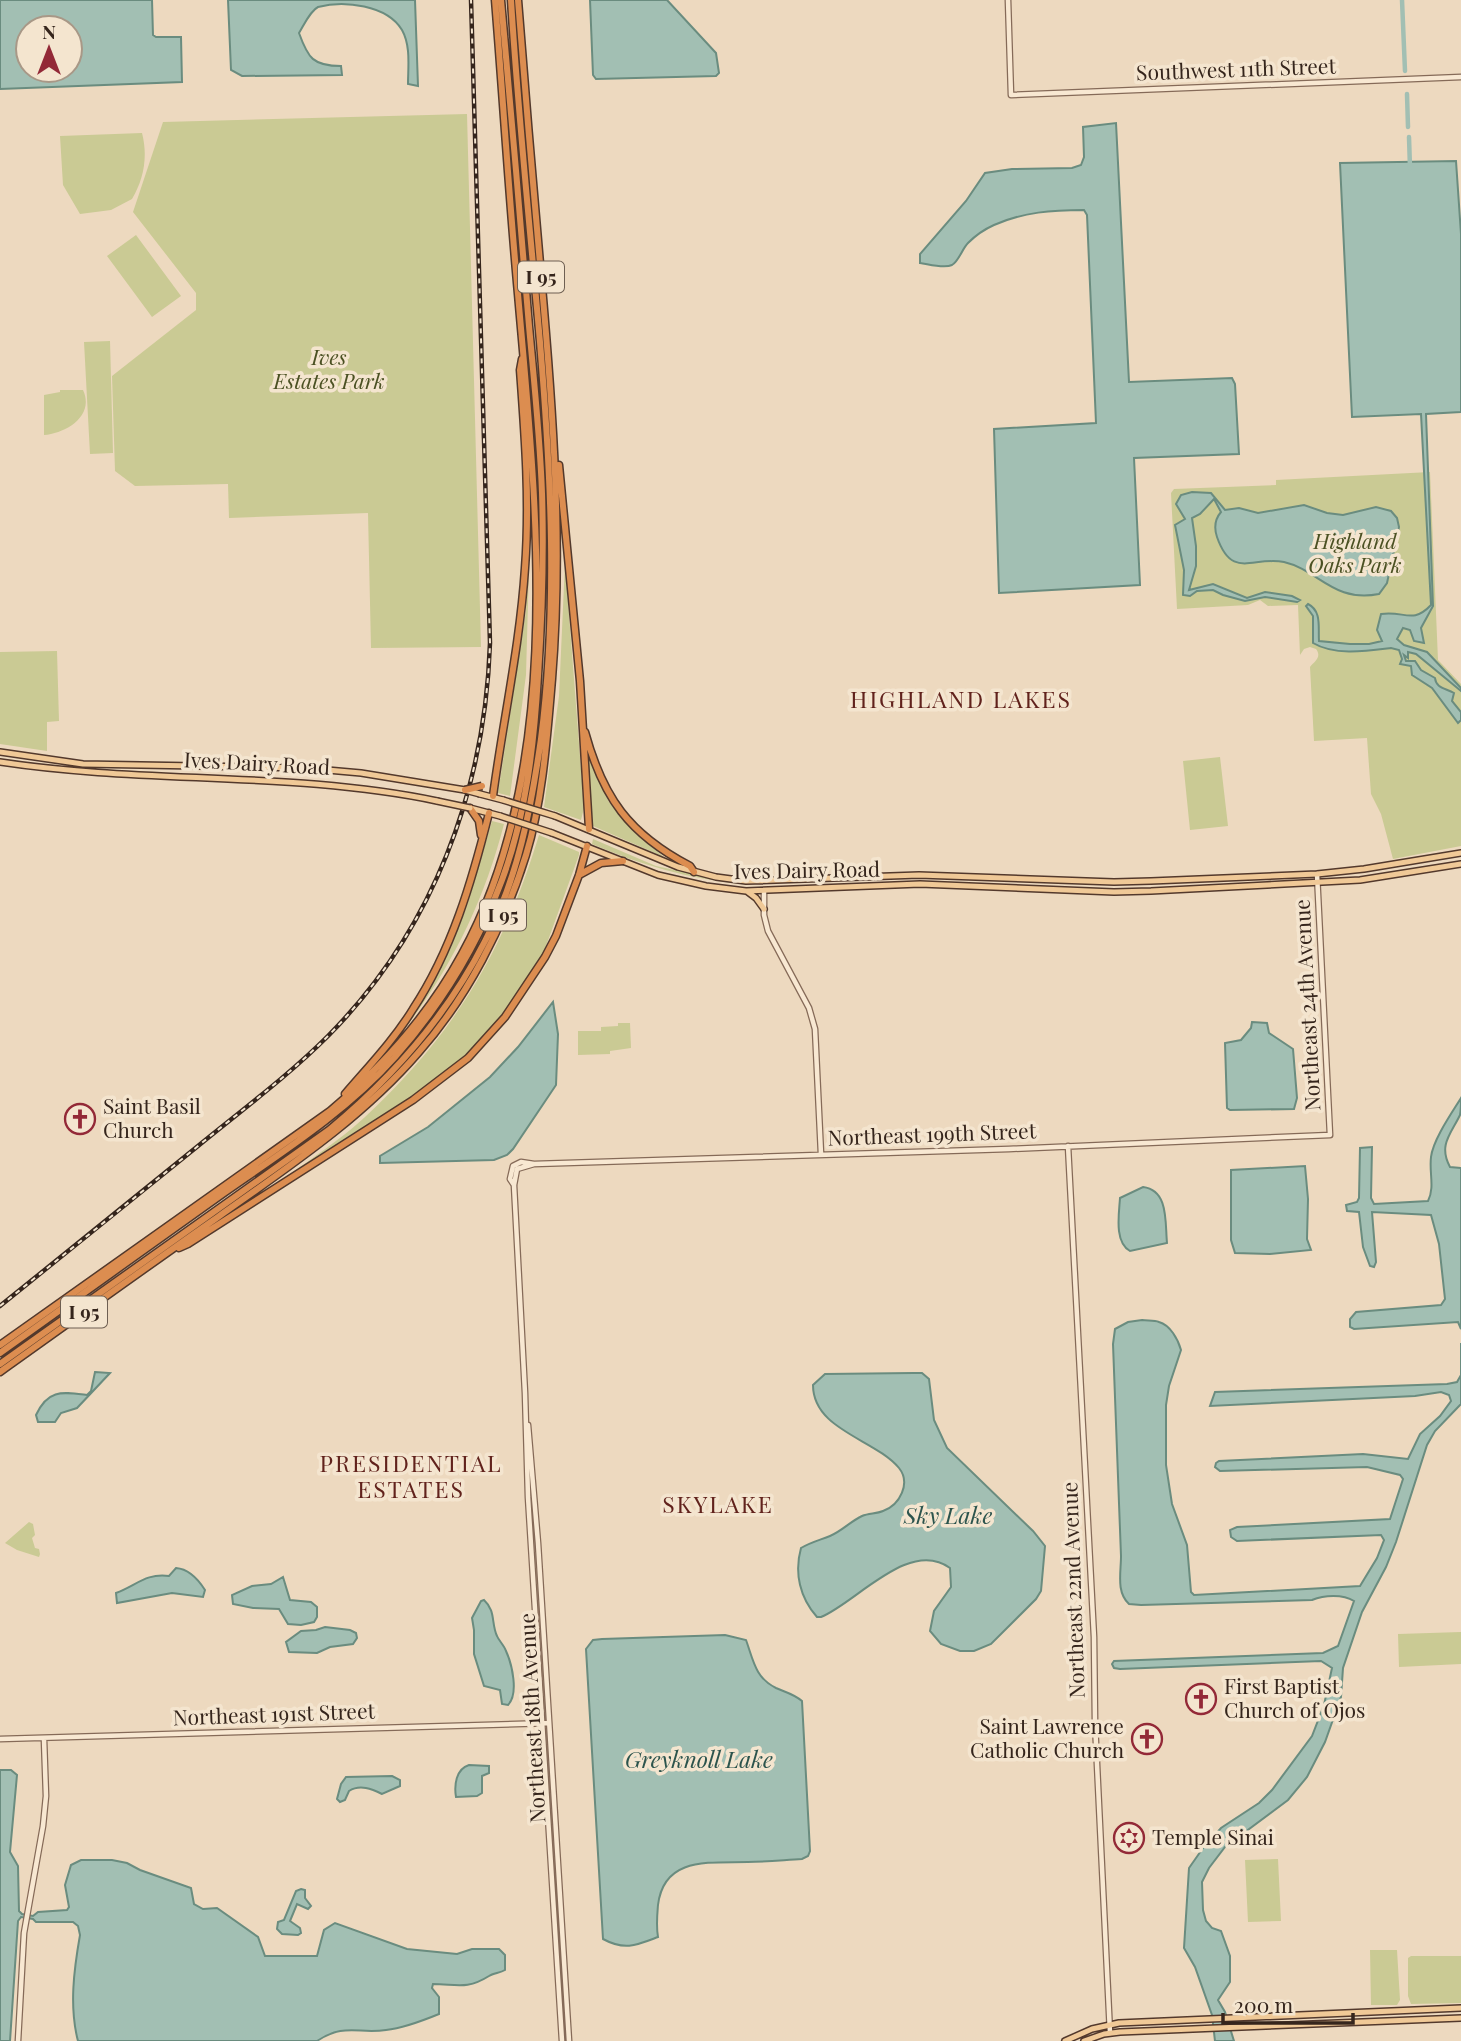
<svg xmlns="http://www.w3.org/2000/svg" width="1461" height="2041" viewBox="0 0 1461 2041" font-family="'Playfair Display',serif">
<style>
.green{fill:#caca94}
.water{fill:#a2bfb3;stroke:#6a8c7f;stroke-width:2;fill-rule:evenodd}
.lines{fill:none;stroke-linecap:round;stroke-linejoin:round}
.canal{stroke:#a2bfb3;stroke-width:4.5}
.tertiary-casing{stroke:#856a58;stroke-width:7}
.primary-casing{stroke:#53392c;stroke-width:8}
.motorway-casing{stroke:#53392c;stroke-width:9}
.tertiary{stroke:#f8e8d2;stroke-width:4.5}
.primary{stroke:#f0c997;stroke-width:5}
.motorway{stroke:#dc8d50;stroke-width:6}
.rail-casing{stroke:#35251c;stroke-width:4.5}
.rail{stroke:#f4e5cf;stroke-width:2;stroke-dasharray:5;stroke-linecap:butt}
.primary-bridge-casing{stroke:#53392c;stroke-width:8;stroke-linecap:butt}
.motorway-bridge-casing{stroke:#53392c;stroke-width:9;stroke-linecap:butt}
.primary-bridge{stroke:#f0c997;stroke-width:5}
.motorway-bridge{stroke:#dc8d50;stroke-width:6}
.labels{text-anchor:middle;stroke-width:7;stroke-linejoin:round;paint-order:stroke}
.shield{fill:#f4e5cf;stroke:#6e5f52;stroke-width:2}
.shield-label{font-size:19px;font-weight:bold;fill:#35251c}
.street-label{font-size:21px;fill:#35251c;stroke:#f4e5cf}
.park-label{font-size:21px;font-style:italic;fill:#4b5123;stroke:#f4e5cf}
.poi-label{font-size:21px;fill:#35251c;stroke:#f4e5cf;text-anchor:start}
.neighbourhood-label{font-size:23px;letter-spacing:2px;fill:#61221c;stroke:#f4e5cf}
.water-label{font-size:23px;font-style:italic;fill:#2c544d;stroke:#f4e5cf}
</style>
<rect width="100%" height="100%" fill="#edd9bf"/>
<path class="green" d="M467,114l14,533 -110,1 -3,-135 -139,5 -1,-34 -93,2 -20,-15 -3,-95 84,-66v-17l-63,-81 30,-90z
M142,133c6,23 2,46 -10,66l-21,11 -31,4 -17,-29 -3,-49z
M136,235l45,61 -29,21 -45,-61z
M110,341l3,112 -23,1 -6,-112z
M60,390h23c12,26 -17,43 -39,45v-40l16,-3z
M1430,472l8,188 23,24v162l-68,13 -12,-45 -10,-20 -4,-56 -53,3 -4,-74c5,-6 12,-10 6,-18l-6,-2 -6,2 -4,6 -2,-50 -30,1 -8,-6 -12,5 -71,4 -6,-116 3,-4 102,-4v-5z
M565,563l19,245 -3,12 -37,-13 15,-111z
M529,567l-3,108 -16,121 -12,-3 28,-182z
M57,651l2,70 -12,1v29l-47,-7v-92z
M587,755l22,47 27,32 28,23 -71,-31z
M1220,757l8,69 -38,4 -7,-69z
M492,821l12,3c-20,78 -54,147 -104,211l-2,-2 32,-47 21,-39 16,-41z
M539,835l40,17v3l-37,102 -20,34 -50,61 -38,32 -149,95c6,-7 17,-13 25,-19 19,-14 38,-27 55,-43 90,-84 138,-164 174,-282z
M593,839l63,27 86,18c-53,-5 -101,-19 -150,-40z
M618,1023h12l1,25 -21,3v3l-32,1v-24h23v-4l17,-1z
M29,1522l4,2 2,11 -3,3 3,10 4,1 1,5 -1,3 -22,-7 -12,-7z
M1461,1632v32l-62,3 -1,-33z
M1278,1859l3,62 -33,1 -3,-62z
M1370,1950h27l3,50 -3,5h-26z
M1411,1956h50v47l-50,1 -3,-8v-38z"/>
<path class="water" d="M0,0h152l1,35 3,2h25l1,45 -182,7zM70,28v42h-42v-42z
M228,0h187l3,86 -10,-2c0,-17 3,-38 -6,-54 -15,-25 -58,-30 -84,-23 -8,4 -14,18 -19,26 9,25 14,33 42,33l1,9 -100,1 -11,-6z
M590,0h77l49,53 3,20 -3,3 -120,3 -3,-4z
M1116,123l13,259 103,-4 3,6 4,70 -105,4 6,127 -141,8 -5,-164 102,-6 -9,-208 -3,-5c-31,0 -61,2 -90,15 -9,4 -19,11 -26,18 -6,6 -9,18 -16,22 -8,4 -24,-1 -32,-2v-9l46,-53 19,-28 27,-4 60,-1 9,-3 3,-8 -1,-30z
M1456,161l5,73v178l-35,2 7,192 -12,22 3,15 -10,-2 -4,-11 -7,-2 -6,11 7,6 23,7 34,36v3l-45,-37 -8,-2v6l-4,-3 2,6h9l6,9 14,8c1,10 10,10 19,15l-2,8 9,11v8l-3,3 -26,-35 -20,-13 -1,-9 -11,-2 2,-5 -3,-9 -8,-2c-24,3 -56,8 -78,-5v-27l-7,-10 2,-2c14,7 10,23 11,37l31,3h19l13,-3 -5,-11 4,-16c23,-4 31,11 50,-9l-10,-191 -69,3 -12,-254z
M1192,492l19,1 14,17 14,-2 19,5 46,-8 23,8 16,2 33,-8 15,4 6,7 2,9 -12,56 -8,11c-46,9 -60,-24 -95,-32 -32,-6 -52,18 -67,-25 -3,-9 -2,-18 4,-25l-7,-13 -14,15 -8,4 4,28v20l-7,24 24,-6 34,14 18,-6 27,4 8,4 -3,2 -32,-5 -20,4 -22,-6 -10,-5 -16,1 -7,5 -7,-1 1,-25 -9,-45 10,-6 -9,-15 5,-9z
M553,1002l5,32 -2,51 -43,64 -6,6 -13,5 -114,3v-7l48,-29 62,-50 28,-30z
M1252,1022l15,1 2,10 24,16 4,49 -3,11 -64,1 -3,-2 -2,-65 16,-3 10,-12z
M1461,1098c0,6 0,12 -1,17 -9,19 -22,30 -10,52l11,1v161l-3,-7 -104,7 -4,-2v-8l6,-7 85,-7 4,-6 -6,-55 -8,-29 -59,-3 4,50 -2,5 -4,-1 -7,-19 -4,-35 -12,-1 -1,-6 11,-3 2,-4 1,-50 12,-1 -1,51 3,6 54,-3c7,-14 1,-28 3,-44 2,-17 20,-43 30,-59z
M1305,1166l3,33 -1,40 4,11 -41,4 -35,-1 -4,-13v-70z
M1143,1187c26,3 22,36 24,56l-37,8c-16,-9 -11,-37 -10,-53z
M1142,1320c5,1 12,0 17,2 11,3 19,17 22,28l-12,36 -3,19v60l6,39 15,41 4,47 3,3 166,-9 17,-28 7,-18 -3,-5 -144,6 -6,-4 -1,-7 7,-3 153,-8 13,-40 -3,-4 -33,-8 -147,4 -5,-4 1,-4 3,-2 144,-7 45,5 12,-25 20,-18 11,-15 -2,-6 -8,-3 -26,4 -205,10 5,-14 232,-8 10,-2 4,-7v-32v61l-26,27 -8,14 -31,97 -10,25 -24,45 -19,56 -2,29 -16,45 -18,35 -19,23 -63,47 -16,21 -7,14 1,28 3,11 6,7 9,3 9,25v26l-12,18 7,12 9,29h-19l-3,-26 -17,-48 -11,-19 5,-80 14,-20 18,-20 38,-25 13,-13 40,-54 12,-31 8,-37 -11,-7 -201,8 -6,-1 -2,-4 2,-3 209,-8 15,-7 16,-45c-11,-7 -30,-6 -42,-1l-171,5 -12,-1c-13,-12 -8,-31 -8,-48l-8,-212 2,-15 13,-7z
M95,1372l15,1 -33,35 -16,5 -6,9h-17l-2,-7c12,-26 26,-23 51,-20l4,-4z
M913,1373h9l7,6 5,41 13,28 86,83 12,15 -4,45 -5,8 -45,45 -17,7h-14l-19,-7 -11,-13 4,-20 17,-24 -1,-19c-41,-30 -94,35 -129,49h-4c-17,-19 -23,-44 -16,-69 10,-6 19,-8 29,-12 12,-5 21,-15 32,-20 7,-3 14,-2 21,-5 17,-6 28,-28 16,-43 -24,-29 -86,-38 -86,-83l12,-11z
M176,1568c13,1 22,11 29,22l-2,7 -31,-4 -55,10 -1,-10c21,-8 30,-20 53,-17z
M283,1577l7,23 21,2 6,5v10l-3,5 -13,3 -13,-1 -9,-15 -26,-1 -20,-4 -1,-9 20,-9 19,-2z
M484,1600c12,11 7,23 13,36 2,5 7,9 9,15 6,13 13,43 2,54l-6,-1 -2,-14 -16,-4 -10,-32v-24l-2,-12 9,-17z
M325,1627l25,3 6,3 1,5 -4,6 -23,3 -13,6 -28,-1 -3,-10 15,-11 15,-1z
M725,1635l21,5c7,19 9,38 30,48 9,4 18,6 26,13l8,150 -2,5 -6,3c-18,1 -36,3 -54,3 -38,1 -84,-6 -90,43 -1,12 -2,21 0,32 -21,8 -33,14 -55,2l-17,-290 7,-9 9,-1z
M469,1765l20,1v7l-7,3v17l-5,3 -21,1c-2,-12 0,-28 13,-32z
M0,1770h11l6,5 -7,77 8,14 1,45 3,3 11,2 5,-4 29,-2 2,-3 -4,-22 6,-20 10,-5h31l15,3 13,7 51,18 3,16 9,5 14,-1 41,29 7,19h52l7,-26 11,-7 72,26 50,5 15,-5h27l6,6v15c-5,3 -12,3 -16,6 -22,14 -33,8 -56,8l-1,4 7,9v17c-17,7 -35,14 -53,16 -28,4 -42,-7 -69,11h-239c-9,-34 -4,-72 2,-106l-2,-9 -5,-4h-37l-3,-3 -12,-2 -3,4 -8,120h-10z
M392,1776l8,4v6l-18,8c-10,-5 -22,-10 -33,-3l-4,9 -5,2 -3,-3 4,-15 5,-7z
M301,1889l4,1v8l6,8 -3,3 -11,-5 -7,17 10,7 1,5 -3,2 -16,-1 -5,-5 1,-7 6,-2 12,-29z"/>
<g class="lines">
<path class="canal" d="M1402,0l3,71
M1407,94l1,33
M1409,137l1,31"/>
<g class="tertiary-casing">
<path id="tertiary" d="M1008,0l3,95 450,-18
M764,891v24l4,16 41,77 6,21 6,125
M1068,1146l26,491 1,86 15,310
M514,1185l-4,-6 3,-13 8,-4 13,2
M528,1425l10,118 31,498
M0,1739l549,-16
M18,2041l6,-108 19,-107 3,-30 -2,-57
M562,2041l-34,-544 -3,-104 -11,-208 3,-16 17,-5 475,-15 321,-14 -13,-261"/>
</g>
<g class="primary-casing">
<path id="primary" d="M0,752l83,12 222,4 56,5 104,17
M0,762c145,22 293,9 437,39
M480,794l23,6
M470,808l30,8
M555,816l123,51 38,10 30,4 173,-6 195,7 37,-1 166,-7 47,-5 97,-16
M552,833l106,42 48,11 40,5 174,-7 194,8 37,-1 209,-11 101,-16
M748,892l8,6 8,11
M1065,2041l27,-12 27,-6 342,-15
M1084,2041l20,-7 16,-2 341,-14"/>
</g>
<g class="motorway-casing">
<path id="motorway" d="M559,465l21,216 9,148
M585,732c18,66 44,102 105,134l4,6
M493,796c10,-75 27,-151 32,-228 5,-66 0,-131 -5,-198l2,-11
M470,808l9,13 2,14
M579,875l22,-12 22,-2
M345,1094c24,-28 49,-54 68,-85 39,-59 59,-128 76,-196
M179,1248l9,-4 225,-144 55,-42 37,-41 40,-60 11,-21 23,-61 8,-29
M0,1345l330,-234c53,-45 99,-96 132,-157 105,-191 74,-452 56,-660 -9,-98 -15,-196 -23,-294
M0,1353c74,-53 147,-105 221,-158 60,-42 125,-83 174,-138 46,-52 83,-113 107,-177 24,-65 32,-135 36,-204 4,-61 6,-122 4,-183 -2,-56 -8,-112 -13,-167 -9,-109 -18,-217 -28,-326
M0,1364l329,-234c64,-53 118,-114 156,-189 33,-62 46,-133 56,-202 17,-132 10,-264 -1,-397 -10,-114 -22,-228 -29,-342
M0,1372c73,-52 145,-104 218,-155 70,-50 143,-98 200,-164 49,-55 86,-127 108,-198 17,-56 21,-118 26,-176 11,-135 1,-270 -11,-404 -8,-92 -16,-183 -23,-275"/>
</g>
<use href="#tertiary" class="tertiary"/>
<use href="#primary" class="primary"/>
<use href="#motorway" class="motorway"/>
<g class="rail-casing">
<path id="rail" d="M0,1306c66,-53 132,-106 198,-160 44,-36 90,-70 130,-110 105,-106 157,-245 162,-393l-19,-643"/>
</g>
<use href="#rail" class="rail"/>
<g class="primary-bridge-casing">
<path id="primary-bridge" d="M465,790l15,4
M503,800l52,16
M437,801l33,7
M500,816l52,17"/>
</g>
<g class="motorway-bridge-casing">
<path id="motorway-bridge" d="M465,790l17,-4"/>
</g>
<use href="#primary-bridge" class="primary-bridge"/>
<use href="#motorway-bridge" class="motorway-bridge"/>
</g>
<defs>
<g id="church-ring" transform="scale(1.575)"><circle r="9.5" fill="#f4e5cf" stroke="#932937" stroke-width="1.5"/><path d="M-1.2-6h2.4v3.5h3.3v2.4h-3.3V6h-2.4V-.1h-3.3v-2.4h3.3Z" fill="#932937"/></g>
<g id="synagogue-ring" transform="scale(1.575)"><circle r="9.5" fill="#f4e5cf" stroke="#932937" stroke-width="1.5"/><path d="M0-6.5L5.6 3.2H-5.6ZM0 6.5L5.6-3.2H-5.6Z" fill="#932937"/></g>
</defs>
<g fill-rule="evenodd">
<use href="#church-ring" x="80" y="1119"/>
<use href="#church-ring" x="1201" y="1699"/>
<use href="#church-ring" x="1147" y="1739"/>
<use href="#synagogue-ring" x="1129" y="1838"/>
</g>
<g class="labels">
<g class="shield">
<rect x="518" y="261.5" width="46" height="31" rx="5"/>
<rect x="480" y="899.5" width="46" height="31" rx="5"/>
<rect x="61" y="1296.5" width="46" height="31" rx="5"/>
</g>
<g class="shield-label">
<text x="541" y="284">I 95</text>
<text x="503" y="922">I 95</text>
<text x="84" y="1319">I 95</text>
</g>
<g class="street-label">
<text transform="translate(1236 70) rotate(-2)" y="7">Southwest 11th Street</text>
<text transform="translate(257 764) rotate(3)" y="7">Ives Dairy Road</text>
<text transform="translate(807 871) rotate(-1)" y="7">Ives Dairy Road</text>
<text transform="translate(1308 1005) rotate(-93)" y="7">Northeast 24th Avenue</text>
<text transform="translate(932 1135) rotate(-2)" y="7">Northeast 199th Street</text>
<text transform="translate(1074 1590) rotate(-92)" y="7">Northeast 22nd Avenue</text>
<text transform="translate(274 1715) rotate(-2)" y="7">Northeast 191st Street</text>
<text transform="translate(533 1718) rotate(-93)" y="7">Northeast 18th Avenue</text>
</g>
<g class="park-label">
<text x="329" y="365">Ives<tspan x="329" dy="24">Estates Park</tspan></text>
<text x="1355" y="549">Highland<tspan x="1355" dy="24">Oaks Park</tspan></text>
</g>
<g class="poi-label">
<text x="103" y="1114">Saint Basil<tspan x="103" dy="24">Church</tspan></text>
<text x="1224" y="1694">First Baptist<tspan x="1224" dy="24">Church of Ojos</tspan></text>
<text x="1124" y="1734" text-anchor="end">Saint Lawrence<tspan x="1124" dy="24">Catholic Church</tspan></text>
<text x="1152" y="1845">Temple Sinai</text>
</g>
<g class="neighbourhood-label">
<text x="961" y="708">HIGHLAND LAKES</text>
<text x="411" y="1472">PRESIDENTIAL<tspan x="411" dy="26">ESTATES</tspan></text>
<text x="718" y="1513">SKYLAKE</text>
</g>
<g class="water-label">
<text x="948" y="1524">Sky Lake</text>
<text x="699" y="1768">Greyknoll Lake</text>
</g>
</g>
<g transform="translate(49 49)"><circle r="33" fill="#f4e5cf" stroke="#a89887" stroke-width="2"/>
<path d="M0-5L12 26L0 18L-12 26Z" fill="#932937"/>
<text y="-10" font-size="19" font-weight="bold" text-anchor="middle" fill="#35251c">N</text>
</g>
<path d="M1223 2013v10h130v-10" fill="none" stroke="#35251c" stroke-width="3.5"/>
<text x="1234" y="2013" font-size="21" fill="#35251c" stroke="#f4e5cf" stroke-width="5" paint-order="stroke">200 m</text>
</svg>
